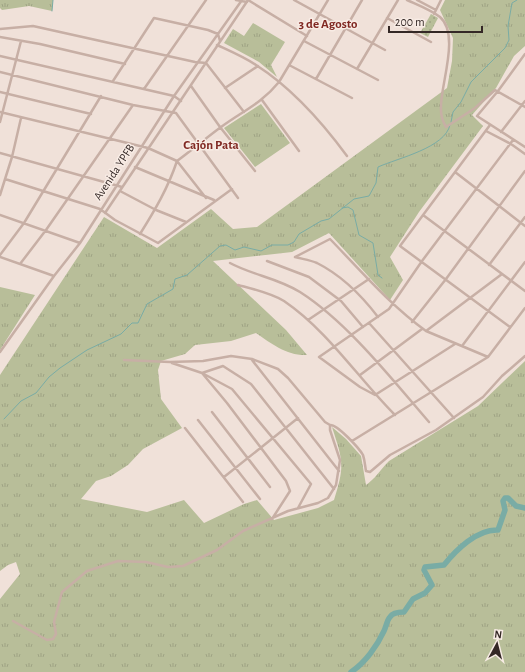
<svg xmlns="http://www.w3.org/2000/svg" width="525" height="672" viewBox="0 0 525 672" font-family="'Alegreya Sans',sans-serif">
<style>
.grass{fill:url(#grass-tufts)}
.park{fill:url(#park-dots)}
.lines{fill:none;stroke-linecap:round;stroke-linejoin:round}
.stream{stroke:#79aca5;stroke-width:1}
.river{stroke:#79aca5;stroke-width:5.5}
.minor{stroke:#c7afa5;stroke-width:2.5}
.labels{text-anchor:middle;stroke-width:3;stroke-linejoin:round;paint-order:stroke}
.street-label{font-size:12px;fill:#342826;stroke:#f8ece5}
.neighbourhood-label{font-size:13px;font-weight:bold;fill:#802822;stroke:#f8ece5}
</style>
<defs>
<pattern id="grass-tufts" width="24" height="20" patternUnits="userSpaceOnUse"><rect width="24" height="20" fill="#b8be99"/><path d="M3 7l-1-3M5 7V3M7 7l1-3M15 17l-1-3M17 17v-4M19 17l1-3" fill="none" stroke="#9fa384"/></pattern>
<pattern id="park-dots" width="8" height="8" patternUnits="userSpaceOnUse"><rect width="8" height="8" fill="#b8be99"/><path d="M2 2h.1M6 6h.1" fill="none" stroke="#9fa384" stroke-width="1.8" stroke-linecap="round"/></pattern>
</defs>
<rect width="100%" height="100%" fill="#f0e1d9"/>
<path class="grass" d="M0,0h53l-1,11 -23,-5 -27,4 -2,-2z
M445,0h80v46l-11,10 -18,32 -24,27 11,11 -64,86 -29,45 13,23 -13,20 -61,-67 -37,19 -79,9 73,69 21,25c-20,1 -35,-11 -51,-22l-25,8 -36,4 -10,9 -24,7 -3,9 3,29 21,29 -39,21 -15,16 -17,11 -15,5 -15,18 66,13 37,-12 20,23 40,-19 13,-4 17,20 44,-12 16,-8c11,-35 9,-39 -2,-73l14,12 15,17 5,29c9,-6 15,-16 23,-24l89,-55 47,-45v311h-525v-73l20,-25 -4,-12 -8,3 -8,6v-196l104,-158 53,31 54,-39 22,20 24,-2 190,-139 5,-27 1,-23 -13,-28z
M253,23l32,19 -14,23 6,12 -18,-15 -35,-19 9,-14 11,7z
M261,104l29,39 -35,24 -31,-39z
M0,287l35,8 -35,55z"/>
<path class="park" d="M431,14l7,4 -10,19 -8,-4z"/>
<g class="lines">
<path class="stream" d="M52,11l1,-11
M451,122l2,-10 8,-10 10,-20 34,-34 4,-8 -1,-14 4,-23 5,-3
M342,208l6,-1 5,3 6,25 14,8 5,32 4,3
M4,419l17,-18 15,-8 13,-16 11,-9 27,-18 34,-16 11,-11h6l9,-19 26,-15 2,-10 12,-4 33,-29 6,-1 9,5 9,-3 17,4 11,-6h16l6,-3 5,-8 22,-13 8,-2 25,-20 15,-3 7,-13 2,-16c20,-9 67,-19 72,-42"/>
<path class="river" d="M351,672c14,-9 26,-26 33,-41 2,-4 3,-11 6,-14 3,-5 10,-5 14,-5l9,-13 12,-6 7,-8 -8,-15 1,-3 19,-2c12,-15 33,-36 54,-35l7,-20 -2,-9 2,-3h3l8,8 9,2"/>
<path class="minor" d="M236,0l11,2
M248,0l59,36
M294,0l91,50
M407,0c11,5 24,10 33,17 21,18 -1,71 1,93 0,6 2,12 5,17l29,-19 20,-18 30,17
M417,0l19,10
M434,14l7,-14
M387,18l44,24
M0,29l33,-3 162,36 11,1 38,49
M0,37l40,7 85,20
M304,41l74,39
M217,45c13,6 27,12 39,20 36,23 66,57 91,91
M525,54l-27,37 -21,25 48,31
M0,56l174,40 7,5
M289,65l63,33
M357,69l41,-69
M0,72l133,33 43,8 62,85
M316,79l46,-79
M113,81l41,-63 54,12 10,4 2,7
M191,86l29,41 35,44
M225,88l33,-22
M144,89l62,-89
M0,92l91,22
M262,100l37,51
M0,112l148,36 29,13c15,-11 29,-23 44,-34 22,-16 41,-24 58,-45l49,-82
M0,122l21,-81
M490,125l-90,121 110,81
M486,131l25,13 14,10
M501,132l24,-31
M0,153l122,34
M177,161l29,37
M135,167l79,33
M455,172l70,54
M5,179l95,30 15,11 43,23 74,-54
M120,191l36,19 30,12
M0,195l12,-38 9,-39
M105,213l143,-213
M0,215l80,28
M423,215l102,76
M140,234c15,-24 28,-46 37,-73
M0,255l24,-32 77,-127
M0,257l54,19
M295,257l35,-18c31,32 60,66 96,92l76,-57
M295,257c7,2 15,3 22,6 24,12 45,33 61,54
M267,261l42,16 32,24 22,26
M230,263c22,12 48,15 70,29 47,30 92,87 129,130
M20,264l26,-34 87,-125
M489,265l36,-48
M238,285c15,4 33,8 46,16 44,30 74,77 111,114
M308,320l61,-41
M412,322l34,-43 79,-108
M369,323l85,95
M426,331l62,26
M455,344l-80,51 -15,-8 -41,-30 70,-48 33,-48 91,-121
M462,346l63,-84
M0,352l54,-76 26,-33 94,-147 68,-96
M124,360l46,2 33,-1 28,-5 21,3 26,10 10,9 37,44 5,3
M252,360l87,111
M172,363l30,10 25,30 59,78 4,10 -18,28
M360,375l62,-46
M212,412l58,75
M198,420l62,79
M185,428l58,74
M352,441l136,-84 37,-49
M224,477l74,-59
M298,508l13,-24 -79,-95 -30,-16 21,-7 28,18 83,105
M13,621l34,19 6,-1 3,-5 -2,-12 8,-30 25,-21 31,-10 28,1 22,5 15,-1 34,-16 26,-19 45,-20 30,-8 10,-5 8,-13 4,-25 -10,-30v-5c7,-1 29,23 33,30 2,6 2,11 3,16l4,1 20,-17 46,-25 47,-33 19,-21 23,-20"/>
</g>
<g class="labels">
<g class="street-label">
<text transform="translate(114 172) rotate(-57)" y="4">Avenida YPFB</text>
</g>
<g class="neighbourhood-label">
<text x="328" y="28">3 de Agosto</text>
<text x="211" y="149">Cajón Pata</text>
</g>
</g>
<g transform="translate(497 644) rotate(7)" stroke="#f8ece5" stroke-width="3" paint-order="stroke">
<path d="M0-3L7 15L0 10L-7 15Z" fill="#342826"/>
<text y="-6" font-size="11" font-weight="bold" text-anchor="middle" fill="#342826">N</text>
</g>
<path d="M389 26v6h93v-6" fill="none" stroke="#342826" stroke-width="2"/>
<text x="395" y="26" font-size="12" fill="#342826" stroke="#f8ece5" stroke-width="3" paint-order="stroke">200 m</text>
</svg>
